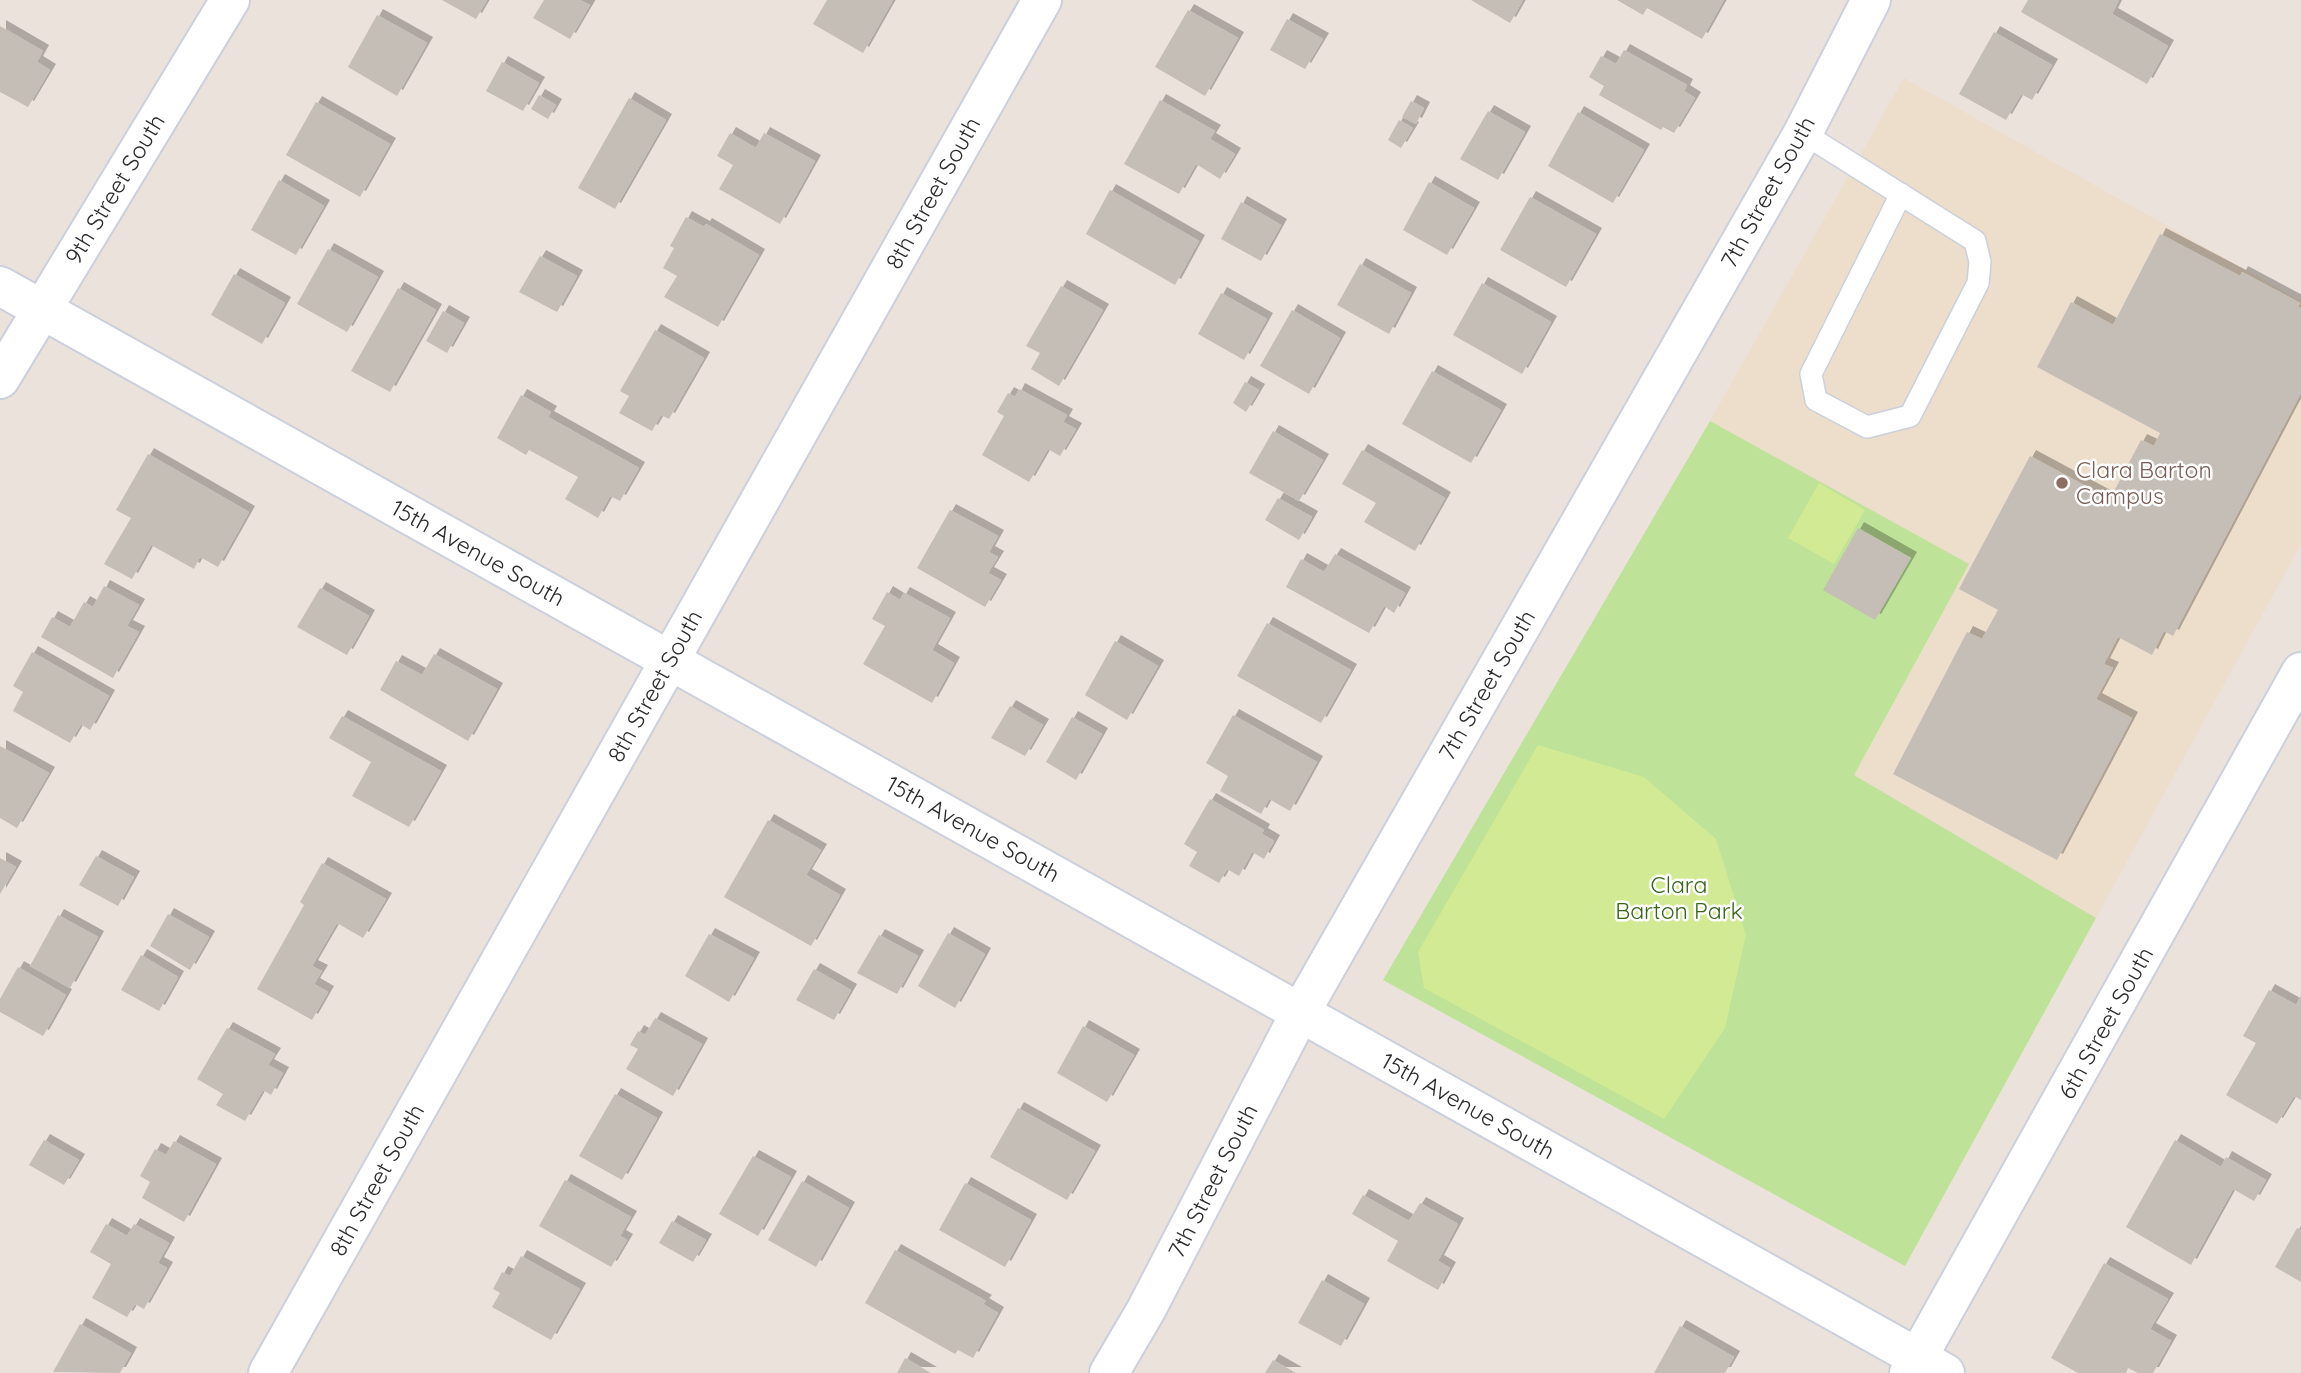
<svg xmlns="http://www.w3.org/2000/svg" width="2301" height="1373" viewBox="0 0 2301 1373" font-family="Quicksand,sans-serif">
<style>
.education{fill:#edddcb}
.green{fill:#bde298}
.pitch{fill:#d3ea94}
.building{fill:#c4beb7;filter:url(#shadow)}
.lines{fill:none;stroke-linecap:round;stroke-linejoin:round}
.service-casing{stroke:#cad0dc;stroke-width:24}
.minor-casing{stroke:#cad0dc;stroke-width:42}
.service{stroke:#fff;stroke-width:21}
.minor{stroke:#fff;stroke-width:38}
.education-dot{fill:#8d6e63;stroke:#fff;stroke-width:2.5}
.labels{text-anchor:middle;stroke-width:5;stroke-linejoin:round;paint-order:stroke}
.street-label{font-size:23px;fill:#2a2a2a;stroke:#fff}
.education-label{font-size:23px;fill:#785e54;stroke:#fff;text-anchor:start}
.park-label{font-size:23px;fill:#36661a;stroke:#fff}
</style>
<defs>
<filter id="shadow"><feDropShadow dx="6" dy="-6" stdDeviation="0" flood-color="#0004"/></filter>
</defs>
<rect width="100%" height="100%" fill="#ece2dc"/>
<path class="education" d="M1904,78l397,223v243l-205,374 -242,-143 -144,-354z"/>
<path class="green" d="M1710,421l259,143 -115,211 242,143 -191,348 -522,-286z"/>
<path class="pitch" d="M1819,483l46,27 -31,54 -46,-26z
M1538,745l106,32 72,62 30,96 -21,93 -61,91 -240,-131 -6,-36z"/>
<path class="building" d="M442,0h45l-11,19z
M544,0h36l10,5 -20,34 -37,-21z
M827,0h66l-30,53 -50,-29z
M1471,0h52l-13,23z
M1617,0h107l-22,39 -55,-31 -4,7z
M2028,0h91l-7,14 56,32 -21,38 -126,-72z
M1188,10l50,28 -33,58 -50,-29z
M377,15l50,28 -30,53 -49,-29z
M1287,19l36,20 -18,30 -35,-19z
M0,26l43,25 -6,11 13,8 -22,37 -28,-15z
M1994,32l58,33 -20,35 -11,-6 -15,26 -47,-26z
M1624,50l63,35 -3,6 11,7 -21,35 -11,-6 -2,3 -62,-35 5,-9 -15,-9 12,-21 15,8z
M502,62l37,21 -16,28 -37,-20z
M539,95l17,10 -8,14 -17,-10z
M629,98l37,22 -51,89 -37,-21z
M1160,100l55,31 -5,8 25,15 -15,25 -24,-15 -17,30 -55,-30z
M1411,101l13,7 -8,16 -14,-7z
M316,102l74,42 -30,53 -74,-42z
M1488,111l37,21 -27,48 -38,-21z
M1578,112l66,38 -31,53 -65,-37z
M1399,120l14,8 -12,20 -13,-8z
M730,133l26,15 8,-15 51,28 -35,63 -61,-35 14,-24 -16,-9z
M279,180l45,26 -28,49 -45,-25z
M1429,182l45,26 -27,47 -44,-25z
M1110,190l89,51 -24,44 -89,-51z
M1530,197l66,37 -30,53 -66,-37z
M1241,202l40,23 -20,36 -40,-22z
M686,217l18,10 2,-3 53,31 -41,72 -54,-30 13,-21 -14,-8 11,-20 -4,-2z
M2160,234l80,42 2,-4 58,31 -2,4 3,1v85l-128,243 -9,-5 -12,24 -34,-18 -14,27 9,4 -17,31 36,19 -75,142 -164,-86 74,-142 15,7 16,-29 -39,-21 71,-133 80,43 31,-59 13,6 6,-13 -123,-66 34,-65 42,23z
M328,249l50,28 -31,55 -50,-28z
M540,256l37,20 -20,36 -38,-20z
M1360,264l51,29 -22,41 -52,-29z
M234,274l51,29 -23,41 -51,-29z
M1482,283l69,39 -29,52 -69,-39z
M1061,286l42,24 -44,76 -28,-17 9,-16 -14,-7z
M398,288l38,22 -46,82 -39,-21z
M1221,293l46,26 -23,41 -46,-26z
M1292,310l48,28 -31,56 -49,-28z
M443,311l21,12 -17,30 -21,-12z
M655,330l49,28 -35,61 -8,-4 -9,16 -33,-18 10,-17 -9,-5z
M1432,371l69,39 -30,53 -69,-39z
M1245,382l14,8 -13,22 -13,-9z
M1019,389l48,26 -4,7 13,7 -16,27 -12,-7 -19,33 -47,-27 22,-39 -7,-4 11,-19 7,4z
M521,395l30,17 -3,5 91,51 -19,33 -10,-5 -12,22 -33,-19 13,-22 -49,-27 -3,5 -29,-17z
M1273,431l50,29 -24,41 -50,-28z
M1362,450l83,48 -30,53 -51,-29 12,-19 -34,-19z
M148,454l101,58 -31,55 -18,-10 -6,12 -43,-24 -19,34 -28,-15 27,-46 -15,-8z
M1278,498l34,19 -13,23 -34,-20z
M950,510l48,26 -9,16 9,5 -10,16 13,7 -16,27 -68,-39z
M1858,528l53,30 -36,62 -52,-30z
M1335,554l70,39 -11,20 -10,-7 -15,27 -83,-46 15,-28 23,13z
M104,586l35,19 -12,21 12,6 -26,46 -72,-41 11,-20 18,10 14,-25 9,5z
M320,588l49,28 -22,39 -50,-28z
M887,592l13,8 4,-7 46,25 -18,32 22,13 -22,40 -69,-39 22,-38 -13,-7z
M1267,623l84,47 -30,53 -84,-47z
M1115,641l43,25 -31,54 -42,-25z
M32,652l77,44 -19,34 -9,-6 -11,19 -57,-32 10,-19 -10,-6z
M434,654l63,35 -29,52 -88,-51 16,-29 26,14z
M1010,706l33,19 -18,31 -34,-18z
M1233,715l84,47 -27,49 -21,-12 -8,15 -41,-23 8,-15 -22,-13z
M342,716l99,55 -32,56 -57,-31 19,-34 -42,-24z
M1072,717l30,17 -26,46 -30,-18z
M0,746l49,27 -32,55 -17,-10z
M1210,799l54,31 -2,4 12,7 -10,18 -12,-7 -13,24 -12,-7 -8,14 -30,-17 8,-14 -13,-8z
M768,820l53,30 -15,25 34,20 -29,51 -87,-49z
M96,856l38,21 -16,29 -39,-21z
M0,858l16,9 -16,27z
M322,863l64,36 -23,39 -26,-15 -25,43 10,5 -8,13 14,8 -16,28 -55,-31 47,-84 -4,-3z
M168,914l41,23 -19,33 -40,-24z
M58,915l40,22 -28,51 -40,-22z
M948,933l37,21 -30,54 -37,-22z
M709,934l45,24 -25,44 -44,-26z
M879,935l39,21 -21,38 -40,-21z
M141,955l37,22 -19,34 -38,-21z
M18,967l48,28 -23,41 -43,-24v-13z
M814,969l37,21 -17,30 -38,-20z
M2269,990l27,15 5,-10v105l-7,-4 -17,28 -51,-29 30,-52 -13,-7z
M655,1018l47,26 -29,52 -47,-27 12,-20 -8,-4 8,-14 7,4z
M1083,1026l51,29 -27,47 -50,-29z
M227,1028l48,26 -7,11 15,8 -12,22 -8,-5 -18,31 -29,-16 7,-11 -26,-15z
M615,1094l42,24 -35,62 -43,-24z
M1018,1108l77,43 -28,49 -77,-43z
M44,1140l35,20 -15,25 -35,-20z
M2175,1140l46,27 5,-10 40,23 -12,21 -21,-12 -42,76 -65,-38z
M174,1141l42,23 -32,58 -42,-24 8,-16 -10,-6 15,-27 11,6z
M753,1156l38,21 -33,59 -39,-22z
M565,1180l66,37 -11,19 7,4 -16,27 -72,-41z
M802,1181l47,27 -33,59 -48,-27z
M965,1183l66,37 -26,47 -66,-37z
M1363,1195l46,26 11,-18 38,21 -20,37 12,7 -12,22 -51,-29 11,-20 -46,-27z
M672,1221l34,19 -13,22 -34,-19z
M106,1224l21,12 7,-12 35,19 -11,20 9,5 -23,41 -9,-5 -8,13 -35,-19 19,-34 -21,-12z
M2297,1228l4,2v52l-26,-15z
M895,1250l91,51 -3,3 15,9 -25,45 -15,-8 -3,4 -90,-51z
M521,1256l59,33 -29,51 -59,-33 8,-14 -7,-4 9,-17 8,4z
M2104,1263l64,36 -18,30 21,12 -18,32h-15l-10,-5 -2,5h-48l-27,-15z
M1322,1280l42,24 -23,42 -43,-23z
M80,1324l51,29 -11,20 -67,-1z
M1680,1326l54,31 -9,16h-71z
M905,1358l26,15h-34z
M1273,1360l23,13h-31z"/>
<g class="lines">
<g class="service-casing">
<path id="service" d="M1803,133c57,36 115,72 172,108l5,21 -2,21 -68,133 -43,11 -51,-27 -5,-26 90,-180"/>
</g>
<g class="minor-casing">
<path id="minor" d="M0,286l1945,1087
M0,379l230,-379
M268,1373l774,-1373
M1109,1373l37,-63 154,-297 503,-880 68,-133
M1909,1373l392,-701"/>
</g>
<use href="#service" class="service"/>
<use href="#minor" class="minor"/>
</g>
<circle class="education-dot" cx="2062" cy="483" r="7"/>
<g class="labels">
<g class="street-label">
<text transform="translate(115 189) rotate(-59)" y="8">9th Street South</text>
<text transform="translate(1768 192) rotate(-61)" y="8">7th Street South</text>
<text transform="translate(933 193) rotate(-61)" y="8">8th Street South</text>
<text transform="translate(478 553) rotate(29)" y="8">15th Avenue South</text>
<text transform="translate(1487 685) rotate(-60)" y="8">7th Street South</text>
<text transform="translate(655 686) rotate(-61)" y="8">8th Street South</text>
<text transform="translate(973 829) rotate(29)" y="8">15th Avenue South</text>
<text transform="translate(2106 1023) rotate(-61)" y="8">6th Street South</text>
<text transform="translate(1468 1106) rotate(29)" y="8">15th Avenue South</text>
<text transform="translate(377 1180) rotate(-61)" y="8">8th Street South</text>
<text transform="translate(1213 1181) rotate(-63)" y="8">7th Street South</text>
</g>
<g class="education-label">
<text x="2076" y="478">Clara Barton<tspan x="2076" dy="26">Campus</tspan></text>
</g>
<g class="park-label">
<text x="1679" y="893">Clara<tspan x="1679" dy="26">Barton Park</tspan></text>
</g>
</g>
</svg>
